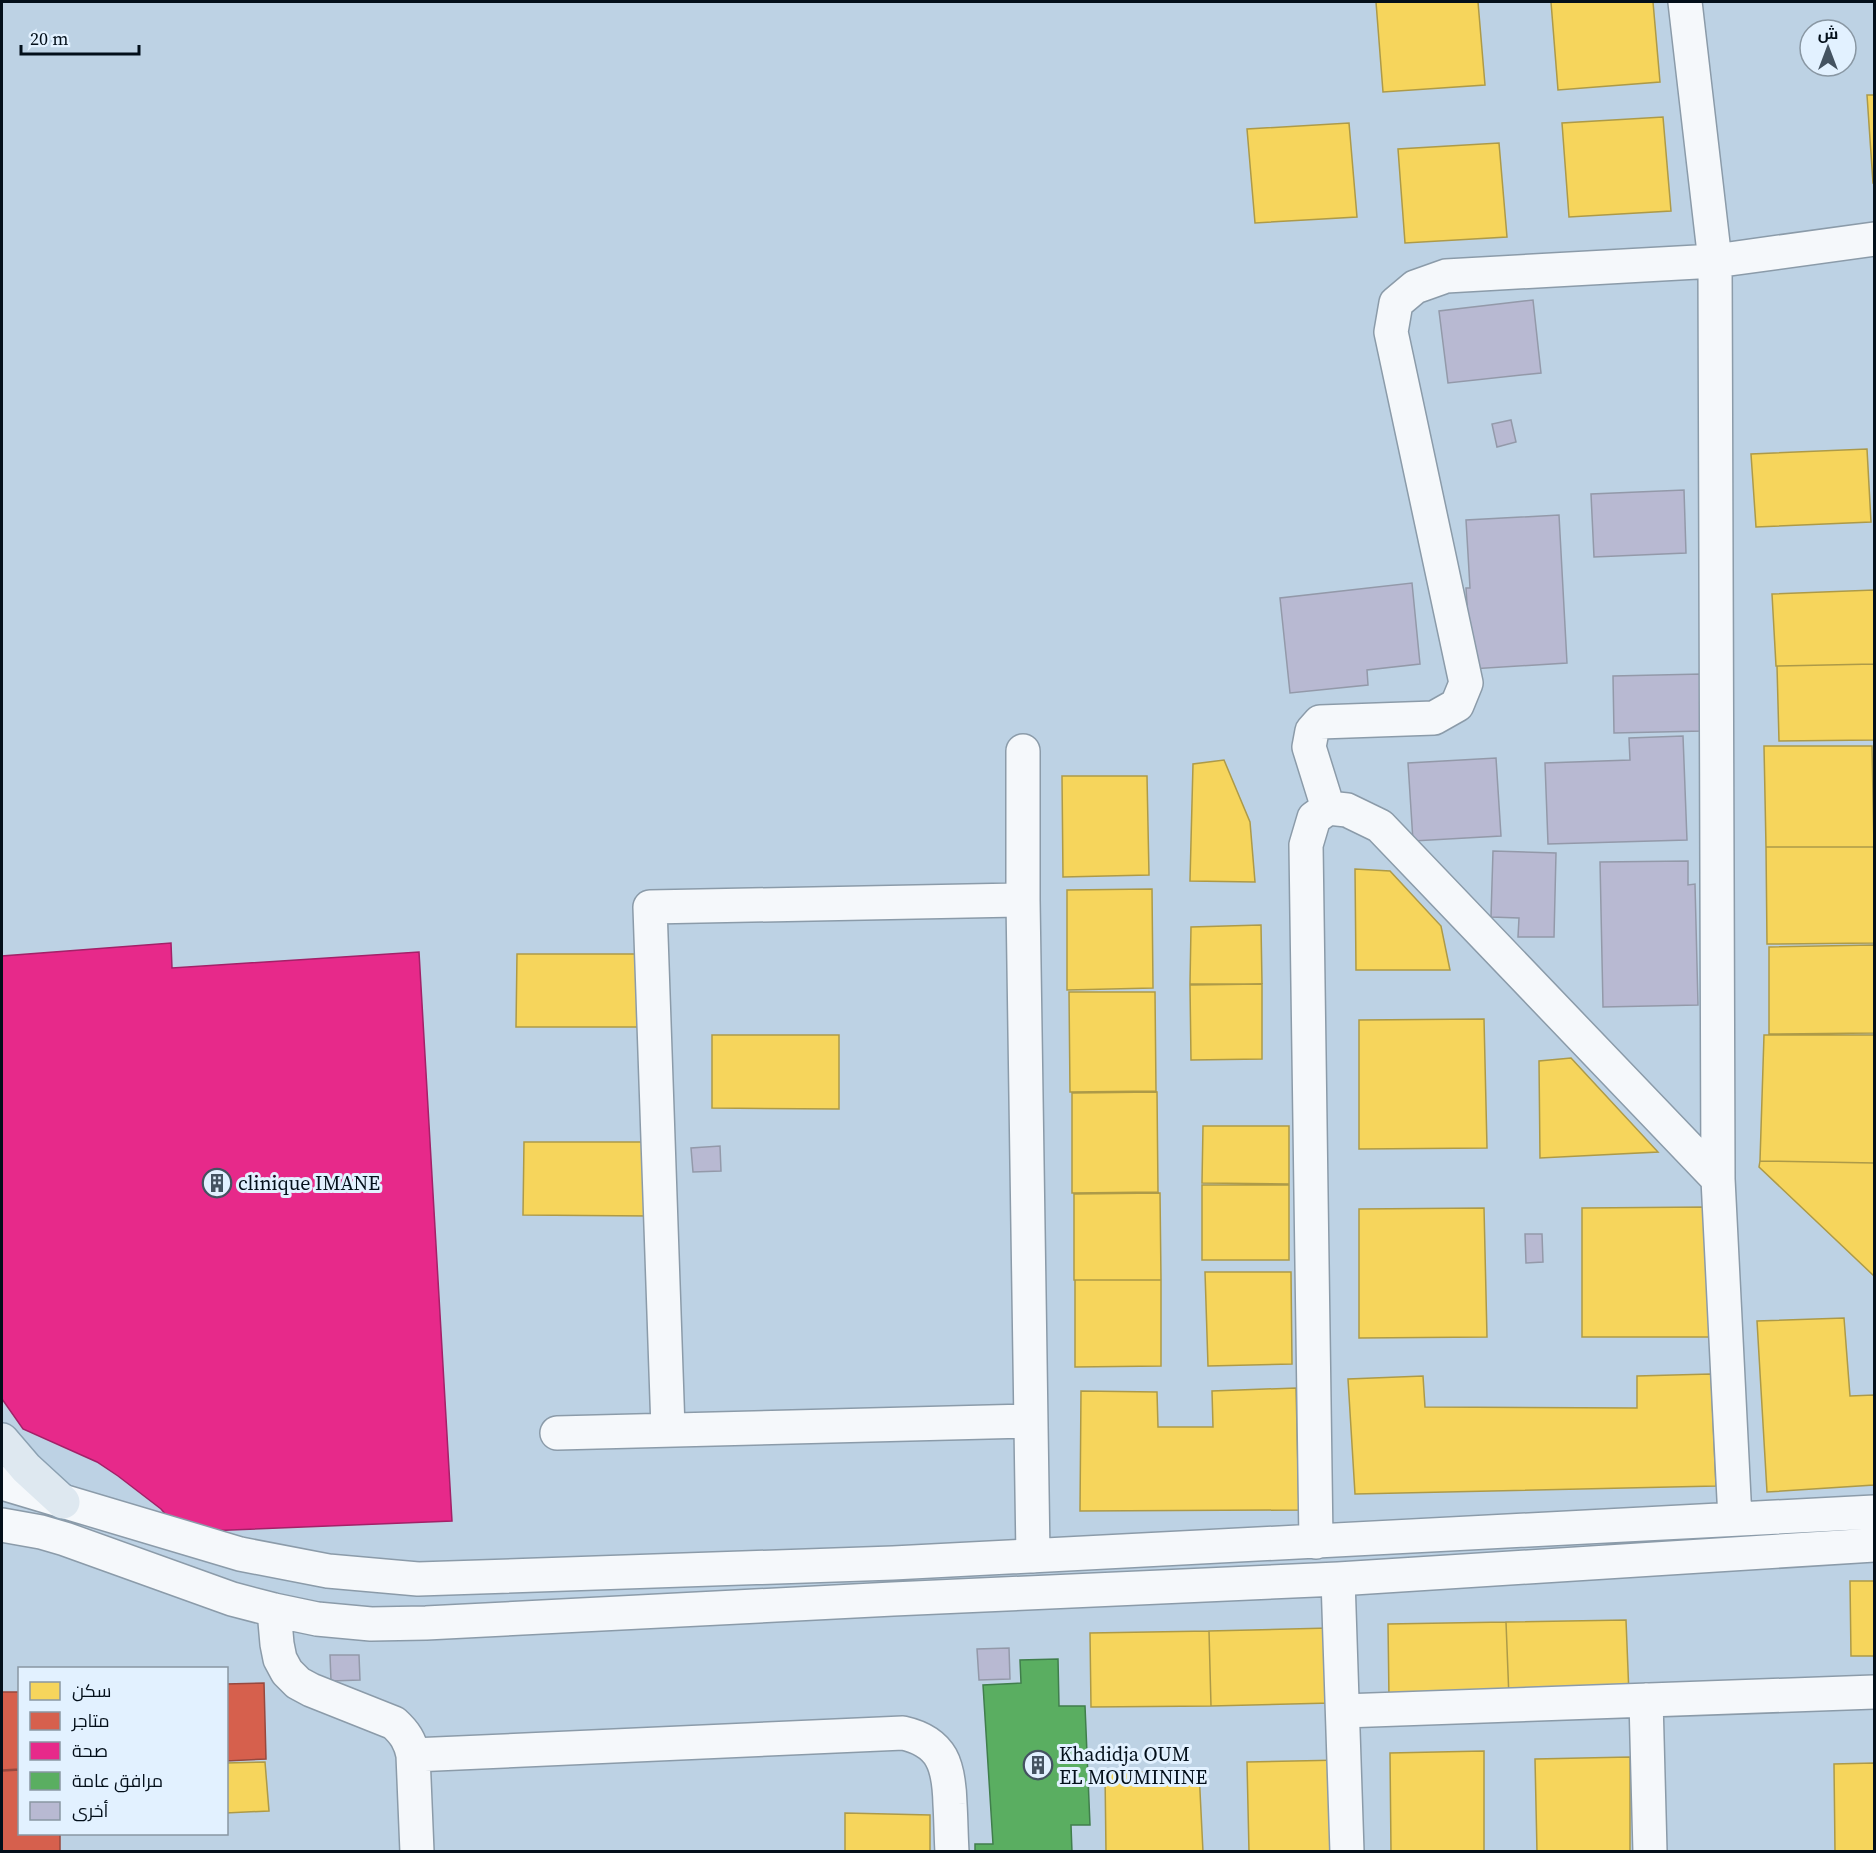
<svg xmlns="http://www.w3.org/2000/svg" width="1876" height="1853" viewBox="0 0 1876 1853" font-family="'Source Serif 4',Cairo,serif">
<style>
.homes{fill:#f6d55c;stroke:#ad9a48;stroke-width:1.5}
.shops{fill:#d6604d;stroke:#97483e;stroke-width:1.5}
.health{fill:#e7298a;stroke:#a32168;stroke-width:1.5}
.public{fill:#5aae61;stroke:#407e4c;stroke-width:1.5}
.building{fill:#b8b9d2;stroke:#9399a9;stroke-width:1.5}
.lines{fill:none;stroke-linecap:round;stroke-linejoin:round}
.minor-casing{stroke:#8b9ba9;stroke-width:36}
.major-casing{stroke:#8ba0b1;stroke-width:36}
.minor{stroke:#f5f8fb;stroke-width:33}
.major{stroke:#dee8f0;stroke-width:33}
.labels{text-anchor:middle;stroke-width:6;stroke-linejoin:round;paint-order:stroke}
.poi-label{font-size:20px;fill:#030f1a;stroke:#e2f1ff;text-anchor:start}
</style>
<rect width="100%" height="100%" fill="#bdd2e4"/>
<path class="homes" d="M1376,2h102l7,83 -102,7z
M1551,2h102l7,80 -102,8z
M1867,95h7v88h-1z
M1663,117l8,94 -102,6 -7,-94z
M1349,123l8,94 -102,6 -8,-94z
M1499,143l8,94 -102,6 -7,-94z
M1867,449l4,73 -115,5 -5,-73z
M1874,590v74l-98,2 -4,-72z
M1874,664v76l-95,1 -2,-75z
M1764,746h108l2,101h-108z
M1224,760l26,62 5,60 -65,-1 3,-117z
M1062,776h85l2,99 -86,2z
M1766,847h108v96l-107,1z
M1355,869l35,2 51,55 9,44h-94z
M1152,889l1,99 -86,2v-100z
M1261,925l1,59h-72l1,-57z
M1874,945v88l-105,1v-87z
M517,954h126v73h-127z
M1262,984v75l-71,1 -1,-75z
M1069,992h86l1,99 -86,1z
M1484,1019l3,129 -128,1v-129z
M712,1035h127v74l-127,-1z
M1764,1035h110v128l-114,-2z
M1571,1058l87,94 -118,6 -1,-97z
M1157,1092l1,100 -86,1v-100z
M1203,1126h86v58l-87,-1z
M524,1142h126v74l-127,-1z
M1760,1161l114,2v113l-115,-109z
M1202,1185h87v75h-87z
M1160,1193l1,87h-87v-86z
M1708,1207l3,130h-129v-129z
M1484,1208l3,129 -128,1v-129z
M1205,1272h86l1,92 -84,2z
M1075,1280h86v86l-86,1z
M1844,1318l6,78 24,-1v90l-107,7 -10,-171z
M1711,1374l5,112 -361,8 -7,-115 75,-3 2,31 212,1v-32z
M1296,1388l3,122 -219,1 1,-120 76,1 1,35h55l-1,-36z
M1850,1581h24v75h-23z
M1626,1620l3,75 -120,3 -3,-76z
M1506,1622l3,76 -120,1 -1,-75z
M1329,1628l2,75 -120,3 -2,-75z
M1209,1631l2,75 -120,1 -1,-74z
M1484,1751v101h-93l-1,-99z
M1630,1757v95h-93l-2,-93z
M1342,1760v92h-93l-2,-90z
M265,1762l4,49 -43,2v-50z
M1874,1763v89h-39l-1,-88z
M1199,1771l4,81h-97l-1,-79z
M845,1813l85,2v37h-85z"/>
<path class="shops" d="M264,1683l2,76 -40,2v-77z
M2,1692h18v77l-18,1z
M20,1770v64h40v18h-58v-81z"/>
<path class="health" d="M171,943l1,25 247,-16 33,569 -271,11 -20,-23 -43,-33 -21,-14 -74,-33 -21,-30v-443z"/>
<path class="public" d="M1058,1659l1,47h26l5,119h-19l1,27h-97v-8h18l-10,-159 38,-2 -1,-23z"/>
<path class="building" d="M1533,300l8,73 -93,10 -9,-72z
M1511,420l5,22 -19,5 -5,-23z
M1684,490l2,63 -92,4 -3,-63z
M1559,515l8,148 -96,6 -5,-81h4l-4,-68z
M1412,583l8,81 -53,6 1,15 -78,8 -10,-95z
M1702,674l1,57 -89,2 -1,-57z
M1683,736l4,104 -139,4 -3,-81 85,-3 -1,-22z
M1496,758l5,78 -88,5 -5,-78z
M1493,851l63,2 -2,84h-36l1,-19 -28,-1z
M1688,861v24l7,-1 3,121 -95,2 -3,-145z
M720,1146l1,25 -28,1 -2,-24z
M1525,1234h17l1,28 -17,1z
M1009,1648l1,31 -31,1 -2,-31z
M330,1655h29l1,25 -29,1z"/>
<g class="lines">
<g class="minor-casing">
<path id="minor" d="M1685,2l30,259 3,918 17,340
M1023,751v149l10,656
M1328,808l-19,-61 3,-16 8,-9 114,-4 23,-13 9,-22 -75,-351 5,-29 19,-16 31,-11 269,-15 159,-22
M668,1429l-18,-522 373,-7
M557,1433l473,-12
M2,1483l238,71 88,17 90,8 475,-16 981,-51
M2,1525l39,7 24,7 167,60 42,11 43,9 54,5 55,-1 467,-24 445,-20 536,-34
M1316,1542l-10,-697 8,-27 14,-10 19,2 33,16 338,353
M1338,1579l9,273
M274,1610l3,34 3,15 7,13 11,11 13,7 83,33c11,10 16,18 19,32l4,97
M1646,1700l4,152
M1343,1711l531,-19
M413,1755l490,-22c40,9 46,33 47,71 1,16 1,32 2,48"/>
</g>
<g class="major-casing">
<path id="major" d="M2,1440l24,28 37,34"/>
</g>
<use href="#minor" class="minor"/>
<use href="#major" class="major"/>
</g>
<defs>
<g id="building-ring" transform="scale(1.5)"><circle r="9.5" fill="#e2f1ff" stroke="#445361" stroke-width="1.5"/><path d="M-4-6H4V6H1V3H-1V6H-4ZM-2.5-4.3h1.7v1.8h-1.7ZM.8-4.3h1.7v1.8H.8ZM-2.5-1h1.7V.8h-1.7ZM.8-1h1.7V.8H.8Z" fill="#445361"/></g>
</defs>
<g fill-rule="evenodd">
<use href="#building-ring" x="217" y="1183"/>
<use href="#building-ring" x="1038" y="1765"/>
</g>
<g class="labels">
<g class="poi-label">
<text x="238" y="1190">clinique IMANE</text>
<text x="1059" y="1761">Khadidja OUM<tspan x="1059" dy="23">EL MOUMININE</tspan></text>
</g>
</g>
<rect width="1876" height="1853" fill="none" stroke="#030f1a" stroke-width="6"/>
<rect x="18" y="1667" width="210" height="168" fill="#e2f1ff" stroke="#8997a3" stroke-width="1.5"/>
<rect x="30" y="1682" width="30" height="18" fill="#f6d55c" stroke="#8997a3" stroke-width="1.5"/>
<text x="72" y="1697" font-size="18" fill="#030f1a">سكن</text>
<rect x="30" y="1712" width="30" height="18" fill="#d6604d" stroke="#8997a3" stroke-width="1.5"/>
<text x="72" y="1727" font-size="18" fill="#030f1a">متاجر</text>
<rect x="30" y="1742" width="30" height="18" fill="#e7298a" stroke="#8997a3" stroke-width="1.5"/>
<text x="72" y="1757" font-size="18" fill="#030f1a">صحة</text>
<rect x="30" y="1772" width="30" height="18" fill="#5aae61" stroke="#8997a3" stroke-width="1.5"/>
<text x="72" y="1787" font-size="18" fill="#030f1a">مرافق عامة</text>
<rect x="30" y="1802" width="30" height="18" fill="#b8b9d2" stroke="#8997a3" stroke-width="1.5"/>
<text x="72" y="1817" font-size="18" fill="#030f1a">أخرى</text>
<g transform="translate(1828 48)"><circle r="28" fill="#e2f1ff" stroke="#8997a3" stroke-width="1.5"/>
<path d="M0-4.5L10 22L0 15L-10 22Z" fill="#445361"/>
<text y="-9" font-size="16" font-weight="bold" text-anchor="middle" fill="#030f1a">ش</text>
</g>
<path d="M21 45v9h118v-9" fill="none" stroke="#030f1a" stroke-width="3"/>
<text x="30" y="45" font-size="18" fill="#030f1a" stroke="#e2f1ff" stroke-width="4.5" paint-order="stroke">20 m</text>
</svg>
